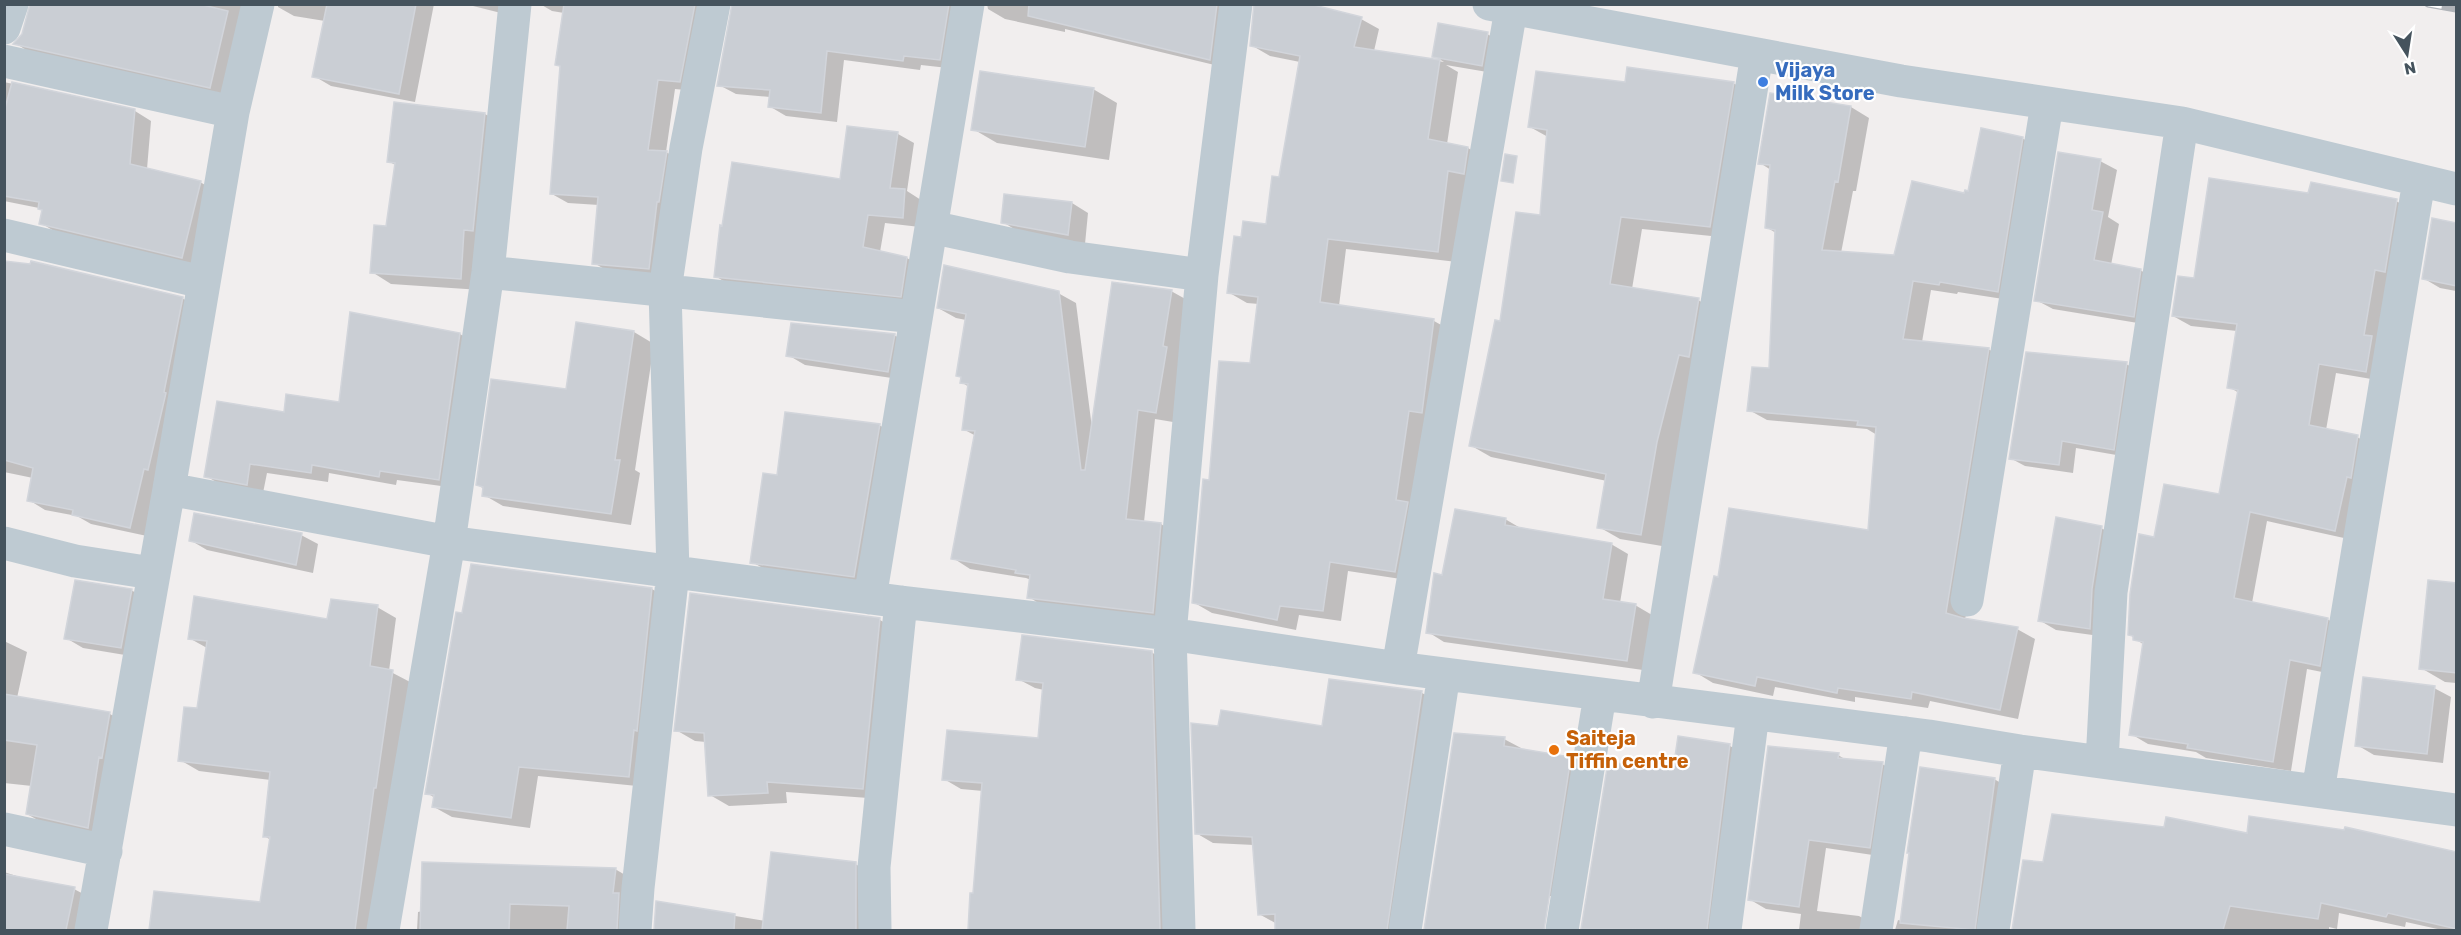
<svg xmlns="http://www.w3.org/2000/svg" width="2461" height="935" viewBox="0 0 2461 935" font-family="Rubik,sans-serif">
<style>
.shadow{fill:#0003}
.building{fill:#caced4;stroke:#d2d5db;stroke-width:1.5}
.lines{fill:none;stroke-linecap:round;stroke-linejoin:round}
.minor{stroke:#becad2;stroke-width:33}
.rail-casing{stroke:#b0b4b9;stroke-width:7}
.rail{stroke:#fff;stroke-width:4.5;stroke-dasharray:14;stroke-linecap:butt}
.shop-dot{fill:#3f7fe0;stroke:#fff;stroke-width:2}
.food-dot{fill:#e8710a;stroke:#fff;stroke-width:2}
.labels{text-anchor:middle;stroke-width:4.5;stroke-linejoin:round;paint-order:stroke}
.shop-label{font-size:20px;font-weight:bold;fill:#366cbe;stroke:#fff;text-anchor:start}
.food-label{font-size:20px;font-weight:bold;fill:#c56008;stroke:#fff;text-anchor:start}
</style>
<rect width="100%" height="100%" fill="#f1eeee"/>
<path class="shadow" d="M32,4h227l-32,92 -196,-43 -16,-10 8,-8z
M278,4h156l-19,98 -84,-16 -17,-10 11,-55 -31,-5 -16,-9z
M465,4h38l-2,9z
M540,4h175l-19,87 -21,-2 -9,63 17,10 -17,116 -55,-5 -17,-10 5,-58 -31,-2 -16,-9 9,-127 -4,-2 7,-52 -12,-2z
M734,4h235l-12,65 -36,-4 -1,5 -76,-10 -7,62 -51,-6 -17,-10 1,-9 -34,-3 -17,-9z
M987,4h250l-10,64 -162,-39v3l-60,-13 -17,-10z
M1361,19l18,10 -5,22 70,11 -10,-6 53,-22 17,9 -5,31 -53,-9 12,7 -11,72 21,4 18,11 -29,103 -111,-13 -7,57 95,15 18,10 -38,250 -66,-10 -7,50 -42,-6 -3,15 -84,-17 -19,-11 18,-121 41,-116 7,-61 -12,-1 -19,-11 14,-53 25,-14 14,-46 19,-117 -30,-6 -19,-11z
M4,82l131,29 16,10 -4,48 53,13 17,10 -19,74 -141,-33 -16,-10 3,-12 -5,-3 -35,-7z
M1627,83h106l21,12 -23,143 -89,-9 -10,60 66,11 21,12 -57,234 -42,-7 -21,-12 8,-46 -116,-24 -21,-12 31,-122 40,-106 7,-80 -18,-10z
M1093,89l24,14 -8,57 -112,-17 -24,-14z
M1851,107l18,11 -13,73h-3l-12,62 54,3 75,-64 52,-54 18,11 -24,152 -58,-9 -1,2 -26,-4 -9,52 66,7 18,10 -41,261 52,9 18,10 -17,80 -88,-18 -2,7 -73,-11v5l-80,-15 -2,9 -60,-13 -18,-11 174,-140 8,-97 -10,-6 -100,-9 -18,-10 21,-40 6,-137 -10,-6 5,-57 -11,-7z
M485,114l20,12 -24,164 -90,-6 -19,-12 15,-45 10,-61 -9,-5z
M898,134l16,9 -7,48 14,9 -1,27 -35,-4 -5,29 27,6 16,10 -6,37 -185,-19 -17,-10 126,-95z
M2100,161l17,9 -9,47 11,7 -8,41 29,5 17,10 -7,45 -97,-16 -17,-9z
M2310,195l86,6 18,10 -31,170 -47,-8 -10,57 31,7 18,10 -22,93 -86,-19 -15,82 75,16 18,10 -8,46 -30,-6 -16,102 -85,-13 -10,-6 -48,-8 -17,-10 13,-89 -15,-11 26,-95 66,-43 18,-103 -10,-6 8,-56 -46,-5 -18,-10 22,-36z
M1072,203l16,10 -3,31 -66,-12 -16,-10z
M2456,224v67l-16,-3 -17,-10z
M4,262l178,36 17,10 -52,228 -56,-12 -14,-8 -32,-6 -16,-10 4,-22 -29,-6z
M1171,291l18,10 -16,121 -18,-3 -11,103 17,2 17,11 -8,87 -124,-14 -17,-11 2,-17 -5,-2 -56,-9 -17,-11 23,-122 -13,-7 6,-42 -8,-5 1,-4 -4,-2 8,-56 -10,-2 -18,-10 120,-15 18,10 16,125z
M578,324l56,8 20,12 -19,126 5,3 -9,52 -128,-19 -19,-11v-6l-6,-4 90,-94z
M460,334l16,10 -20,144 -59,-8 -1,5 -67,-12 -1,9 -61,-9 -4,20 -40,-7 -17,-10 134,-72z
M894,335l17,10 -6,35 -100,-15 -17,-10z
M2126,364l15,8 -13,85 -52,-9 -3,25 -48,-7 -15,-8z
M879,425l21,12 -25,151 -102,-14 -21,-12 27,-86z
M1505,519l17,10 89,15 17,10 -8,49 15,2 17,10 -9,55 -199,-28 -16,-10 15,-56z
M2101,528l17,9 -11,100 -51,-7 -17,-10z
M301,535l17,9 -5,29 -106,-23 -17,-10z
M472,566l180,23 18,11 -23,187 -109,-11 -8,52 -78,-11 -18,-10 1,-9 -8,-5z
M2456,585v98l-11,-1 -24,-14z
M131,590l17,10 -11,57 -54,-9 -17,-10z
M691,595l189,25 19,11 -17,168 -96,-7 1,11 -58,3 -19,-11 -4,-53 -11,-1 -19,-11z
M377,607l19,11 -7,53 23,12 -37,247h-224l4,-38 106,11 10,-63 -7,-4 7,-56 -72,-9 -19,-11 18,-50 9,-62 -18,-10 140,-18z
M4,641l23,11 -10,46 93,16 17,10 -22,113 -60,-13 -18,-10 5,-28 -28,-3z
M1151,652l17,10 8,268h-207l2,-35h3l9,-104 -22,-2 -17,-10 95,-39 5,-50 -9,-2 -17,-9z
M1330,681l92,12 17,9 -35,228h-127v-6l-18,-10 -5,-69 -41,-2 -17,-10 23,-105 105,-1z
M2434,688l17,9 -8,66 -69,-8 -17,-10z
M1455,735l49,4 17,9v3l49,7 17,10 -21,129 -64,-4 -3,37h-74z
M1730,746l16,9 -22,175h-142l27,-167 65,9z
M1838,755l10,6 34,3 17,9 -13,84 -60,-9 -9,63 42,5 19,11v3h-79l2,-16 -35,-5 -17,-10z
M1994,779l19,11 -19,140h-99l3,-10 4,1z
M2165,828l291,26v76h-14l-36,-8 -1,5 -66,-14 -2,16 -8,-2v3h-316l11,-69 21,3z
M855,864l17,9 1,57h-218l2,-27 108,18z
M615,869l17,10 1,51h-216l1,-18z
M4,872l25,8 45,9 17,9 -6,32h-81z"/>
<path class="building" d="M30,4h169l29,7 -18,77 -197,-44 9,-10z
M327,4h89l-17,90 -87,-17z
M564,4h131l-15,78 -22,-2 -10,70 19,1 -8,51h-2l-8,67 -57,-5 6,-67 -48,-3 10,-128 -5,-1z
M732,4h217l-9,56 -36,-4 -1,5 -76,-10 -6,62 -53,-6 2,-17 -53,-4z
M1029,4h188l-7,56 -182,-44z
M1254,4h56l52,13 -8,30 86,13 -12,79 40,8 -4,27 -16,-3 -10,81 -110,-13 -8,63 114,17 -12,94 -13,-2 -13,89 12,2 -13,70 -65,-10 -7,49 -43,-5 -3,14 -85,-17 11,-124 6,1 10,-119 31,2 8,-66 -31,-4 7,-57 7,1 2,-16 23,3 6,-48 7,1 21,-121 -50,-10z
M1438,23l50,9 -6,34 -50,-9z
M1627,67l107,15 -24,145 -89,-10 -11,67 89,14 -10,59 -10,-2 -22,87 -16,93 -44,-7 9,-54 -137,-28 26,-126 5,1 16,-109 24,3 7,-85 -19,-3 8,-56 89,11z
M980,71l114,17 -9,59 -114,-17z
M12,82l123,27 -5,55 71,17 -19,77 -143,-34 3,-14 -4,-1 1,-7 -35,-6v-84z
M1770,93l81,13 -13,76 -3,-1 -13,69 72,5 18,-74 52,12 1,-3 3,1 13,-63 42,9 -25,155 -58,-10 -1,3 -26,-4 -10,58 86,9 -43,265 17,5 55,9 -18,83 -88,-18 -1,7 -73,-11 -1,5 -80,-16 -2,9 -62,-13 21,-97 4,1 11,-69 139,22 8,-103 -19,-2 1,-4 -111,-10 5,-44 17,1 6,-138 -10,-2 5,-63 -12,-1z
M394,102l91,11 -12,118 -9,-1 -3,49 -91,-6 4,-48 12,1 9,-63 -8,-1z
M847,126l51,6 -8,56 15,1 -2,29 -35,-3 -5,32 44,10 -6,40 -187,-20 6,-52 2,1 10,-64 108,17z
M2058,152l43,7 -9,51 11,2 -9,48 47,9 -7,48 -100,-16z
M1505,154l12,2 -4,27 -12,-2z
M2209,178l99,15 3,-11 86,17 -12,73 -10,-2 -11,65 8,1 -6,36 -47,-8 -10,61 49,10 -7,43 -4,-1 -12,54 -85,-19 -16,86 94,20 -8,48 -30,-6 -17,102 -86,-14 1,-4 -59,-9 14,-93 -10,-2v-4l-5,-1 2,-41 9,-60 15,3 10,-53 55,10 19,-104 -11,-2 10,-64 -65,-8 6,-40 16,2z
M1004,194l68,8 -4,33 -67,-12z
M2432,218l25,5v63l-35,-7z
M4,261l26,3 1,-3 152,36 -19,95 2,1 -18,77 -4,-1 -14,59 -58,-13 1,-5 -46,-9 6,-33 -29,-8z
M944,265l115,26 22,179h4l27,-188 60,8 -9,56 4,1 -11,66 -18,-3 -12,109 35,4 -8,90 -126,-15 3,-23 -15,-2 1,-3 -65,-11 24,-128 -13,-1 6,-46 -8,-1 1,-6 -5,-1 10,-62 -29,-6z
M350,312l110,21 -21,147 -59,-9 -1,6 -67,-12 -1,8 -61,-9 -3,21 -43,-8 13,-76 67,11 2,-18 53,8z
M576,322l58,9 -19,129h5l-9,54 -129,-18 1,-9 -7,-2 15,-106 75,10z
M791,323l104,11 -7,38 -102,-16z
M2026,352l101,10 -13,88 -52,-9 -3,24 -50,-6z
M785,412l95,12 -26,153 -104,-14 13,-90 14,2z
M1455,509l51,9 -1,7 107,18 -9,56 33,5 -9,57 -201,-28 8,-60 8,2z
M194,513l108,20 -6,32 -107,-24z
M2056,517l46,9 -10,63 -2,40 -52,-8z
M471,564l181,24 -15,143 -3,-1 -5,47 -110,-10 -8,51 -79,-11 2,-12 -9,-1 31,-182 6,1z
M75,580l57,9 -11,59 -57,-9z
M2428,580l29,3v90l-38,-4z
M690,593l190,25 -17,171 -96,-7 1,11 -60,3 -4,-63 -30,-2z
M194,596l133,23 4,-20 47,6 -8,61 23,4 -17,118h-2l-19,142h-206l5,-39 106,11 10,-65h-7l7,-65 -92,-11 6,-54 13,1 10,-67 -19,-2z
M1022,635l130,16 8,279h-192l2,-37h3l9,-110 -40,-3 5,-50 91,8 5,-55 -27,-3z
M2363,677l72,9 -8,68 -72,-8z
M1329,679l93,12 -35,239h-112v-16l-17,1 -6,-78 -57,-3 -4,-111 27,3 3,-16 101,16z
M4,694l106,18 -8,46 -3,-1 -11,71 -62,-14 11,-69 -33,-5z
M1454,733l51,4 -1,9 67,11 -27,173h-120z
M1678,736l52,8 -23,186 -126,-1 27,-167 65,8z
M1768,746l71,7 -1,5 45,4 -13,86 -61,-8 -10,67 -51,-7z
M1920,767l75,11 -20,152 -75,-7 9,-70h-2z
M2052,814l112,13 2,-10 81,16 2,-17 95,14 1,-3 112,25v77l-69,-16 -2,4 -65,-14 -3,16 -88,-13 -7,24h-211l11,-70 20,2z
M771,852l85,10v68h-94z
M422,862l194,6 -3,25h6l-2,37h-50l2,-24 -59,-2 -1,26h-89z
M4,874l71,13 -9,43h-62z
M656,901l79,13 -1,16h-80z"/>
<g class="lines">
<path class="minor" d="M1489,4l412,77 281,42 274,66
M4,28l8,-24
M4,61l229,51
M931,227l139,30 132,18
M4,235l198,47
M488,272l428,45
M169,489l64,-377 25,-108
M4,543l71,18 77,12
M870,598l98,-594
M1967,600l80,-496
M1398,668l113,-659
M1653,702l104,-648
M2102,762l9,-170 71,-469
M2318,791l101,-610
M4,829l102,22
M91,930l78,-441 280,53 452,60 269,32 228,34 531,68 91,15 436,59
M383,930l66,-388 39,-270 27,-268
M635,930l3,-42 35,-316 -8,-282 21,-142 28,-144
M875,930l-1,-63 27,-265
M1179,930l-9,-296 32,-359 34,-271
M1405,930l39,-256
M1562,930l38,-235
M1725,930l28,-216
M1876,930l30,-197
M1993,930l27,-179"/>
<g class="rail-casing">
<path id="rail" d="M2428,4l28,5"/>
</g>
<use href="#rail" class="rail"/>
</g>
<circle class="shop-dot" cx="1763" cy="82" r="6"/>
<circle class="food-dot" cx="1554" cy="750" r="6"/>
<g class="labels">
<g class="shop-label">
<text x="1775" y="77">Vijaya<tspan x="1775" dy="23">Milk Store</tspan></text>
</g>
<g class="food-label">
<text x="1566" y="745">Saiteja<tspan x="1566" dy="23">Tiffin centre</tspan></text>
</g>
</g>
<rect width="2461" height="935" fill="none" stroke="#45535d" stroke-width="12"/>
<g transform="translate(2407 54) rotate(168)" stroke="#ffffff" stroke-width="4.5" paint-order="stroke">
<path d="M0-4.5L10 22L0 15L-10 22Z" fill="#45535d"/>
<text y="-9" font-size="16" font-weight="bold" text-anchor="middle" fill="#45535d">N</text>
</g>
</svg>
